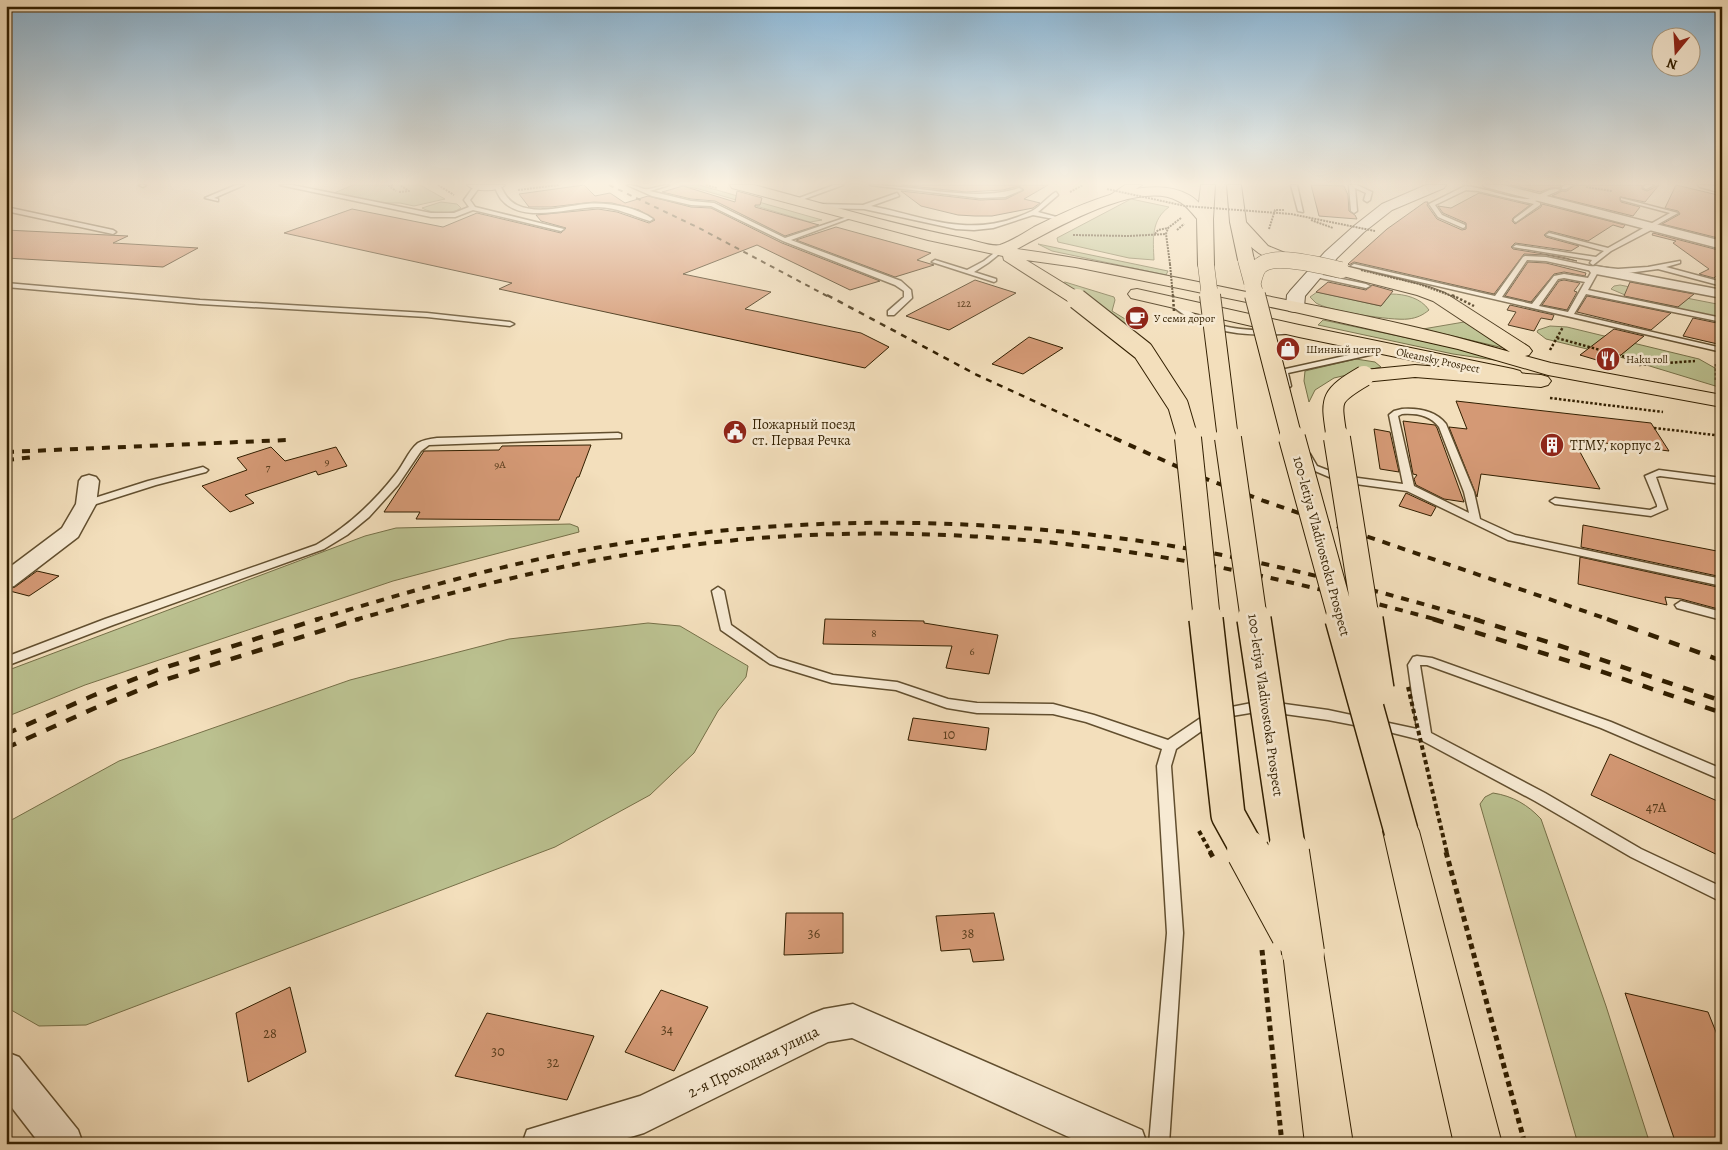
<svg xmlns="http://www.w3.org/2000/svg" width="1728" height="1150" viewBox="0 0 1728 1150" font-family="Alegreya,serif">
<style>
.green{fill:#bbc190;stroke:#767048}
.building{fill:#d49975;stroke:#321f00}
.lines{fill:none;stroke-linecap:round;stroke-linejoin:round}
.service-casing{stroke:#624f2f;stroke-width:3}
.minor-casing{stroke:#624f2f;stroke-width:3}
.secondary-casing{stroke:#321f00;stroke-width:2}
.primary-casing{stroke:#321f00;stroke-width:2}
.trunk-casing{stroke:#321f00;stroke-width:2}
.path-far3{stroke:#321f00;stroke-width:2;stroke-dasharray:2 1;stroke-linecap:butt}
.path-far2{stroke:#321f00;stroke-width:2.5;stroke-dasharray:2.5 2;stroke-linecap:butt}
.path-far1{stroke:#321f00;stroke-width:4;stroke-dasharray:4.5 3;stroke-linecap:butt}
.path{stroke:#321f00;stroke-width:5;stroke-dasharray:5.5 4;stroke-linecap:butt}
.service{fill:#f7ead3;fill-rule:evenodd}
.minor{fill:#f7ead3;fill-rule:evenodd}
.secondary{fill:#f7ead3;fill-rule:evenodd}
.primary{fill:#f3dfbc;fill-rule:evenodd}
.trunk{fill:#f3dfbc;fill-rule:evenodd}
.rail-far3{stroke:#321f00;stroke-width:2;stroke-dasharray:5 5;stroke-linecap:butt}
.rail-far2{stroke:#321f00;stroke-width:2.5;stroke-dasharray:6 6;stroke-linecap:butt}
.rail-far1{stroke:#321f00;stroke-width:4;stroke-dasharray:8 8;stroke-linecap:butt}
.rail{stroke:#321f00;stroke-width:4.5;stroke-dasharray:11 11;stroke-linecap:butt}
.primary-bridge-far3-casing{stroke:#321f00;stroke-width:22;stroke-linecap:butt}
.primary-bridge-far2-casing{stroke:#321f00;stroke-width:28;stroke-linecap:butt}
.primary-bridge-far1-casing{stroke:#321f00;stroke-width:36;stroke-linecap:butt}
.primary-bridge-casing{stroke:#321f00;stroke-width:44;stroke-linecap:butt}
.trunk-bridge-far4-casing{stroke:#321f00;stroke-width:17;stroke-linecap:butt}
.trunk-bridge-far3-casing{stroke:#321f00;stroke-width:22;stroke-linecap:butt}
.trunk-bridge-far2-casing{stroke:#321f00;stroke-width:28;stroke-linecap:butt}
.trunk-bridge-far1-casing{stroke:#321f00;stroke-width:36;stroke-linecap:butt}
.trunk-bridge-casing{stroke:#321f00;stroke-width:44;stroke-linecap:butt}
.path-bridge-far3{stroke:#321f00;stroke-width:2;stroke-dasharray:2 1;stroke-linecap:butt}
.path-bridge-far2{stroke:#321f00;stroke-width:2.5;stroke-dasharray:2.5 2;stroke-linecap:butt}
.path-bridge-far1{stroke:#321f00;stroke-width:4;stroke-dasharray:4.5 3;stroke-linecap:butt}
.path-bridge{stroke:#321f00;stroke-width:5;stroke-dasharray:5.5 4;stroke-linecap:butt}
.primary-bridge-far3{stroke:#f3dfbc;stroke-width:20}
.primary-bridge-far2{stroke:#f3dfbc;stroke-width:26}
.primary-bridge-far1{stroke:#f3dfbc;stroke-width:33}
.primary-bridge{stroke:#f3dfbc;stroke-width:42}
.trunk-bridge-far4{stroke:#f3dfbc;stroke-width:16}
.trunk-bridge-far3{stroke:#f3dfbc;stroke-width:20}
.trunk-bridge-far2{stroke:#f3dfbc;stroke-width:26}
.trunk-bridge-far1{stroke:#f3dfbc;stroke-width:33}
.trunk-bridge{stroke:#f3dfbc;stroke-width:42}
.labels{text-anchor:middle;stroke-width:5;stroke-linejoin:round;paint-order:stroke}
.number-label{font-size:11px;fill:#5a3e1d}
.far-poi-label{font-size:11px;fill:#321f00;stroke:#f7ead3;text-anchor:start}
.far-street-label{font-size:11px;fill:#321f00;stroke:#f7ead3}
.poi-label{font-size:14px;fill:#321f00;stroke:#f7ead3;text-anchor:start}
.street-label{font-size:14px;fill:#321f00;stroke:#f7ead3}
.near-number-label{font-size:14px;fill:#5a3e1d}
.near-street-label{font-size:16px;fill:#321f00;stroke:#f7ead3}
</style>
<rect width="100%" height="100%" fill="#f3dfbc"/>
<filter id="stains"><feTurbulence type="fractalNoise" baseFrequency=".004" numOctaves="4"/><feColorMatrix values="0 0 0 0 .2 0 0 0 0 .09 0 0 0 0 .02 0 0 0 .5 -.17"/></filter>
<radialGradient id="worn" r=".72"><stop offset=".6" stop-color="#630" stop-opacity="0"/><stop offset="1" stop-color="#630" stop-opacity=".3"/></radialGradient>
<path class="green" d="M353,185h67l25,14 -31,7 -14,-3h-19l-47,-10z
M679,185h20l123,35 -12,2 -111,-33z
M1131,199l38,8c-18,13 -16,32 -15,53l-25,-2 -71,-16 -1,-4z
M441,202l16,2 4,4c-10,7 -29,6 -39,0z
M1038,244l130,27 -2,4 -114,-24z
M1065,282l49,15 1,3 -3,11 18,11 2,4 -5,1 -65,-44z
M1620,285l102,20v13l-83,-17 -28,-12 3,-3z
M1317,292l64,14 10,-12c14,0 30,4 38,16 -6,5 -12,8 -21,9 -16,2 -79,-8 -92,-16 -2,-2 -4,-4 -6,-6z
M1323,320l132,28 53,14 -55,-8 -135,-29z
M1464,322l44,27 -85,-20z
M1550,326l17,1 132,32 23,13v16l-102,-31 -74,-18 -9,-7 1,-2z
M1356,359l19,3 6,5 -47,11 -19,12 -6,12 -5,-21 1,-10z
M570,524l8,3 1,5 -186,49 -308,104 -79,32v-46l359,-135 31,-8z
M648,623l32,3 68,40 -2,11 -28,34 -24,42 -44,42 -95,52 -469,178 -47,1 -33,-19v-184l113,-62 231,-81 159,-41z
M1493,793c20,3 35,12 48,26l65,187 44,138h-72l-98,-340 5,-7z"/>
<path class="building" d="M584,185l11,11 15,-3 15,10 23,-7 43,11 20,1 71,35 98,38 -30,9 -93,-45 -74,29 88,18 -26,17 116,24 28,14 -24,21 -366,-79 13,-6 -228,-50 68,-24 91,18 34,-14 84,20 5,-5 -25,-7 -5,-6 62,-6 19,3 32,11 6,-3 -16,-10 -27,-7 -18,-1 -43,5h-22l-10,-13z
M901,185h147l-24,14 16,4 -7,5 -41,8h-17l-17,-1 -37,-9 -20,-15 79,9 26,-1 18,-9 -5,-4 -16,4 -37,2z
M1311,185l33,1 4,9 1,16 6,4 2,4 -38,-3z
M1511,185h50l-1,3h-9l-11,4z
M1575,185h67v4l5,2 12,-6 -14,17 -25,-5 1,5 19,5 -7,9 -81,-20 10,-5h5z
M1676,185l46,11v43l-60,-15 18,-10 -2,-3 -13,-3z
M683,186l52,16 2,-11 25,7 -2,7h-5v2l64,18 -34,11 -70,-35 -24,-2 -29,-7z
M1479,193l51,12 -17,13 -1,3 3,3 26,-17 1,-3 83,21 -2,3 -10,-3 -25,16 -39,-10 -5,4 2,2 33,9 -8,5 -56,-8 -4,4 2,2 49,8 15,4 -31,-6 -22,-1 -30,40 -140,-32 -5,3 -1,-1 39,-35 38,-27h3l-1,3 10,14 25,11 4,-1v-6l-23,-10 -5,-7 13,2z
M836,227l95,26 -14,7 17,5 -39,12 -99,-37z
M6,230l122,6 -15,7 85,5 -35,19 -157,-9z
M1653,233l69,18v27l-5,-3 -3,3 -15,-4 10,-5 -36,-26 3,-2 -24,-6z
M1528,262l18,1 40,10 -1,3 -21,-4 -10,2 -23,28 -26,-6z
M975,280l41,13 -67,37 -43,-14z
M1564,280l16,3 -6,8 3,1 -10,18 -25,-5 17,-24z
M1328,282l38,8 6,-5 21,6 -12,15 -65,-14z
M1630,282l64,12 -16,13 -54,-11z
M1587,296l84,17 -20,17 -74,-18z
M1510,305l44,10 -2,5 -11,-2 -7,13 -26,-6 8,-13 -9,-2z
M1693,318l29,6v21l-39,-9z
M1614,329l30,7 -34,28 -30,-9z
M1029,337l34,11 -40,26 -31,-10z
M1456,401l195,22 18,28 -96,-12 27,50 -119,-15 -4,23 -28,-70 18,2z
M1403,421l32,4 2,3 27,74 -20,-3 -28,-14 -2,-6 3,-4 -4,-1z
M1374,429l16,3 9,40 -19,-3z
M591,445l-12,32h-2l-18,43 -143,-1 4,-7h-36l40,-61 75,-1 3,-4z
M271,447l14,14 51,-14 11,19 -29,9 -2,-4 -71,24 9,8 -24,9 -28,-26 45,-16 -10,-12z
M1406,493l30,14 -5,9 -32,-10z
M1583,525l139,27v25l-141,-30z
M1580,557l142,31v22l-41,-11 -16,-2 2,8 -89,-21z
M37,571l22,5 -30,20 -23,-6 9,-3z
M825,619l99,2v2l74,12 -9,39 -43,-6 6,-22 -129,-2z
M913,718l76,10 -3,22 -78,-10z
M1610,754l112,49v54l-131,-62z
M786,913h57v40l-59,2z
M994,913l10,47 -31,2 -3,-13 -29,2 -5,-35z
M290,987l16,65 -58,30 -12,-69z
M661,990l47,17 -34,64 -49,-19z
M1625,993l83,19 14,35v97h-46z
M487,1013l107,23 -27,64 -112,-24z"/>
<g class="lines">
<g class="service-casing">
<path id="service" d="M139,185h7l-3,2z
M236,185h8l-30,13 4,1v2l-13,-3z
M280,185h12l139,28h23l15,-6 -5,-7 11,-15h6l-11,15 5,7 89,22 -3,2 -88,-21 -18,7h-24z
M494,185h6c4,8 8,16 17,20 21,10 48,1 69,-1 21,-2 50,3 67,15l-3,2c-17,-5 -34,-14 -52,-14 -28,0 -76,18 -97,-8 -3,-4 -5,-9 -7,-14z
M627,185c7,0 11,2 17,4 7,1 17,-4 25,-4l-19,6 41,10 23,2 71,35 68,-23v2l-62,23 110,41 10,9 1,8 -18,17h-6v-4l16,-14v-6l-9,-6 -112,-44 -72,-35 -20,-1 -39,-9z
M834,185h9l-47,17 -5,-1z
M870,185c45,0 109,18 149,3l3,2 -17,7 -25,1z
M1291,185h6l6,27 -5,-1z
M1349,185h8l15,7 -2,8 -3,2 -3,-2 2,-7 -11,-5 2,23 -3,2 -3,-2z
M1565,185h8l-7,4h-4v-2z
M1646,185h8l-8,4 -3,-2z
M1465,186c21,2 42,12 62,13 10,0 23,-14 33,-9l-25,11 5,2v2l-24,17 -2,-1v-2l20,-15 -56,-13 -12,-1 -31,15 7,10 23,10v2l-2,1 -25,-11 -9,-13z
M1056,192l2,3 -20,17 26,7v2l-31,-6 -40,13 -19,2 -18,-1 -92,-20 -47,-1 -3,-2 3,-2 46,1 34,-12 2,3 -28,10c60,12 100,34 161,5 9,-5 15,-14 24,-19z
M1621,198l57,15 -25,14v2l-42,22 -18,14 -3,-2 2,-3 -79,-13 3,-2 80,12 8,-6 -58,-16 3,-2 59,15 62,-35 -49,-13z
M6,207l107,23 3,2 -3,2 -107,-23z
M998,250l5,1 -15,12 -14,9 22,7v2l-2,1 -62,-20 3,-2 32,10 17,-9z
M1525,256l21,1 43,9 29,3 30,-2 32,-6v2l-14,4 56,15v4l-64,-17 -30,4 -30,-1 -10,18 134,28v4l-136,-28 -12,20 148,34v4l-371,-86 3,-2 141,32 28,-39zM1527,260l19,1 46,10 -4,7 -24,-4 -10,2 -22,28 -30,-7zM1564,278l21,4 -17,30 -29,-6 19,-27z
M1313,273l53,11 4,2 -4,2 -55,-12v-2z
M6,283l194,17 227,13 83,9 4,2 -4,2 -83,-9 -227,-13 -194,-17z
M1171,301h6c34,31 73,31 117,28l4,2 -4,2c-44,4 -88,2 -123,-28z
M1385,347l4,2 -1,2 -100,22 3,13 -4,3 -4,-3 -2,-16z
M1402,409c16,-1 34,2 44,15l28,68 6,27 35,16 207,44v7l-214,-46 -101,-49 -66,-9 -33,-14 -6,-12 5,-3 3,1 7,12 26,10 60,8 -14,-69 5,-4zM1402,414c14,-1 28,1 37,13l25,65 5,21 -55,-27 -16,-70z
M618,433l3,1v4l-192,7 -8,6 -23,34 -29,32 -22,18 -23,14 -211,76 -107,41v-9l99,-38 211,-74c31,-18 57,-42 79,-70 8,-9 13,-24 23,-32 5,-3 12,-4 19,-5z
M203,467l5,3 -2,2 -50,13 -66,21 -4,1 -5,-3 1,-2 66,-21z
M1659,470l63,8v6l-62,-8 -4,1 11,32 -16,7 -96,-12 -5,-3 5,-3 95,12 7,-3v-2l-12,-29z
M718,587l6,4 7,34 47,33 55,17 64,7 51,17 29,4 76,1 41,11 74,25 43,-29 51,-10 66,9 89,19 -9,-64 5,-8 4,-1 15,2 179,64 111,47v11l-121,-52 -174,-63h-7l11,68 114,60 96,56 81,38v15l-91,-45 -96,-56 -114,-61 -36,-9 -57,-11 -66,-9 -42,7 -44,31 -5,17 12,167 -14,211h-20l18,-211 -10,-167 5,-17 -76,-27 -33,-8 -76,-1 -30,-5 -51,-18 -64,-7 -62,-19 -49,-34 -9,-39z
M1681,601l41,11v8l-45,-12 -2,-3z"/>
</g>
<g class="minor-casing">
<path id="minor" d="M1483,185h20l219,56v8l-237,-62z
M1698,185l24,1v7l-22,-6z
M1596,266l126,24v8l-131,-25 -2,-3 2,-3z
M89,475l7,2 3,4 -3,23 -18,33 -64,49 -8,2v-18l56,-42 14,-24 3,-23 3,-4z
M853,1004l289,126 5,14h-63l-232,-106 -24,4 -184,91 -37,11h-85l5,-14 113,-34 171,-82 13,-5z
M6,1052l13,5 59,73 5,14h-43l-34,-44z"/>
</g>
<g class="secondary-casing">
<path id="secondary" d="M467,185h38c-7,7 -31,7 -38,0z
M1426,185h20l-2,3 -52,22 -28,22 -27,26 -32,38 -1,11 -3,4 -6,1 -6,-1 -3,-4 1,-12 3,-4 35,-39 29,-26 28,-22z"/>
</g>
<g class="primary-casing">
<path id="primary" d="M730,185h24c71,19 141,40 213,54 9,2 25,8 33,6 12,-4 24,-12 34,-18 38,-19 113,-56 155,-32 9,5 17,15 24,24l-3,3h-10c-7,-7 -13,-17 -22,-21 -40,-22 -125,29 -161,48 79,11 156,28 234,44 87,17 174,34 259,59l-77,-51 -16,-6 -82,-21 -2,-4 2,-4 6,-1 88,22 16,6 84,54 3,4 -3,4 -4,1 26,7 171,32v12l-174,-32 -90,-26 -163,-37 -219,-45 -50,-7 57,35 3,4 -3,4 -6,1 -6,-1 -67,-43 -1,-4 -75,-16 -196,-52z
M1238,217l5,2 25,27 17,7 2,3 -2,3c-23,6 -43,-21 -55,-37l3,-3z
M1137,289l162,36 214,44 7,2 3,4 -3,4 -7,2 -214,-44 -168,-39 -3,-4 3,-4z"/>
</g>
<g class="trunk-casing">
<path id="trunk" d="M1125,185h17l-24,16h-10l-2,-3z
M1201,185h14l-2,34 1,46 -2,4h-12l-2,-4 -1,-46z
M1227,185h14l5,37 8,38 -2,3h-12l-2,-3 -8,-38z
M1415,365l126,10 7,2 3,4 -3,4 -7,2 -126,-10 -51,5 -7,-2 -3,-4 3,-4 7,-2z
M1401,816l13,5 5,10 83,313h-48l-71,-313 5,-10z
M1303,934l14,5 6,13 30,192h-48l-22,-192 6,-13z"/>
</g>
<path class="path-far3" d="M393,185l-4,1 7,5
M438,185l16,10
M706,185l11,3
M1586,187l26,4
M518,190l41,-5
M399,192l10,-1 -9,-6
M1070,192l13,-7
M1311,220l22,8
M1269,229l6,-19h9
M1177,230l7,-6
M1155,234l3,-4 10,-2
M1073,235l56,1 37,-2
M1170,264l-4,-30 2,-6 13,-10"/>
<path class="path-far2" d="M1557,338l90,25
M1550,350l13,-23
M1716,364v16
M1639,365l56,-4
M1550,398l113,14
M1654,428l61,7 7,3"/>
<path class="path-far1" d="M1199,831l12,22"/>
<path class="path" d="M1210,852l4,7
M1262,950l20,194"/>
<use href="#service" class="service"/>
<use href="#minor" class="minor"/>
<use href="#secondary" class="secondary"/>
<use href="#primary" class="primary"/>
<use href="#trunk" class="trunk"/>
<path class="rail-far3" d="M609,185l90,43 130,69"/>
<path class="rail-far2" d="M827,295l150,80 140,64"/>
<path class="rail-far1" d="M1114,438l82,37 68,26 346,119
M6,452l281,-12
M6,460l28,-3
M315,620c82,-25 164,-49 248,-66 177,-35 359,-40 539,-18 128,15 253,48 377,84
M355,620c113,-33 228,-62 345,-76 170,-21 355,-9 523,24 72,14 144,33 215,52"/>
<path class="rail" d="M1433,619l164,51 125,43
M1474,619l96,30 152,52
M1607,619l115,42
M6,734l86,-38 65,-26 162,-51
M6,748l89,-40 69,-28 195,-61"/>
<g class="primary-bridge-far3-casing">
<path id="primary-bridge-far3" d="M1077,299l66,52 35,54 10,34"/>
</g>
<g class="primary-bridge-far2-casing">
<path id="primary-bridge-far2" d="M1188,438l19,182"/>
</g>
<g class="primary-bridge-far1-casing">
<path id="primary-bridge-far1" d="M1206,619l22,196 21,38"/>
</g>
<g class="primary-bridge-casing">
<path id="primary-bridge" d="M1248,852l44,81"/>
</g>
<g class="trunk-bridge-far4-casing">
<path id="trunk-bridge-far4" d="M1246,260l10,37
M1206,265l4,32
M1252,286c2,-7 3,-17 9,-21 14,-12 62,1 80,5"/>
</g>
<g class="trunk-bridge-far3-casing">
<path id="trunk-bridge-far3" d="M1210,295l18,144
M1255,295l37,144
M1337,439c-6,-40 -9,-42 27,-63"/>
</g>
<g class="trunk-bridge-far2-casing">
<path id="trunk-bridge-far2" d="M1228,438l26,182
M1292,438l50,182
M1337,438l29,182"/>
</g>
<g class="trunk-bridge-far1-casing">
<path id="trunk-bridge-far1" d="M1254,619l35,234
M1342,619l59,212
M1366,619l11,70"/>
</g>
<g class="trunk-bridge-casing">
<path id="trunk-bridge" d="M1288,852l15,100"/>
</g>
<path class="path-bridge-far3" d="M1107,189l78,17 106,8 84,17
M1170,264l3,33
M1361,270l58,14 36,13"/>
<path class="path-bridge-far2" d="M1173,295l1,17
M1452,295l22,11"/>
<path class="path-bridge-far1" d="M1408,687l39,166"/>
<path class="path-bridge" d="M1446,852l79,292"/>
<use href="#primary-bridge-far3" class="primary-bridge-far3"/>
<use href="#primary-bridge-far2" class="primary-bridge-far2"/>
<use href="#primary-bridge-far1" class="primary-bridge-far1"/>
<use href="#primary-bridge" class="primary-bridge"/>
<use href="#trunk-bridge-far4" class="trunk-bridge-far4"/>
<use href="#trunk-bridge-far3" class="trunk-bridge-far3"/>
<use href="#trunk-bridge-far2" class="trunk-bridge-far2"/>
<use href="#trunk-bridge-far1" class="trunk-bridge-far1"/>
<use href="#trunk-bridge" class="trunk-bridge"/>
</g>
<linearGradient id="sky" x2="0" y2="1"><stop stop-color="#8ab6d6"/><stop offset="0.53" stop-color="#faf1e1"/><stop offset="1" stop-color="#faf1e1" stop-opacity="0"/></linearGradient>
<rect width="1728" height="346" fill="url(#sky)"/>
<defs>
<g id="cafe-disc" transform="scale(1.25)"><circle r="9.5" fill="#8f2418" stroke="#f7ead3"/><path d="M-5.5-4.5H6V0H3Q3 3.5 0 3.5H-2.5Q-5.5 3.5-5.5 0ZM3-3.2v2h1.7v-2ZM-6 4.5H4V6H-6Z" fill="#fff"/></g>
<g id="shop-disc" transform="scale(1.25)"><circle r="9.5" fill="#8f2418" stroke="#f7ead3"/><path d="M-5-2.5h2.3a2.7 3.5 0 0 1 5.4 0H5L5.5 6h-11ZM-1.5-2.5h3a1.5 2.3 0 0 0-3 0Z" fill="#fff"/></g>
<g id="restaurant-disc" transform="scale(1.25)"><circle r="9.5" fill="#8f2418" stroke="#f7ead3"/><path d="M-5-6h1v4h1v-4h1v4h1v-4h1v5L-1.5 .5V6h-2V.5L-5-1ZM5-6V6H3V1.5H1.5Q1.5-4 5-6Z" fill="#fff"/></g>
<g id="civic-disc" transform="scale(1.25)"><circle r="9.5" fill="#8f2418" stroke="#f7ead3"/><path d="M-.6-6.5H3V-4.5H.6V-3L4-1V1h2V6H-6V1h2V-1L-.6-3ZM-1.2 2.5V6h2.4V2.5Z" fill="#fff"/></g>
<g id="building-disc" transform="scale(1.25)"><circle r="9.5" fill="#8f2418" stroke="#f7ead3"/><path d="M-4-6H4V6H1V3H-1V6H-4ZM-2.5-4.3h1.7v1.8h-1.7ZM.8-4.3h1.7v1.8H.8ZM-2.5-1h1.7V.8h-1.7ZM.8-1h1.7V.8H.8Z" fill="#fff"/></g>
</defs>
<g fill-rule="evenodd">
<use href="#cafe-disc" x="1137" y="318"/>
<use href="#shop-disc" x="1288" y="349"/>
<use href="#restaurant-disc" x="1608" y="359"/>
<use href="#civic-disc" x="735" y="432"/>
<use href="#building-disc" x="1552" y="445"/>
</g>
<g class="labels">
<g class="number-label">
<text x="964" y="307">122</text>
<text x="327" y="465">9</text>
<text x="500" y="468">9А</text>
<text x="268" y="471">7</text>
<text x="874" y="637">8</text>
<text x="972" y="655">6</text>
</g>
<g class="far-poi-label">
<text x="1154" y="322">У семи дорог</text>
<text x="1306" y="353">Шинный центр</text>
<text x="1626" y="363">Haku roll</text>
</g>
<g class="far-street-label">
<text transform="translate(1438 360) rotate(12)" y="4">Okeansky Prospect</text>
</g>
<g class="poi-label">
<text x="752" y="429">Пожарный поезд<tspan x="752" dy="16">ст. Первая Речка</tspan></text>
<text x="1570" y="450">ТГМУ, корпус 2</text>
</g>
<g class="street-label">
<text transform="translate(1322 546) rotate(75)" y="5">100-letiya Vladivostoku Prospect</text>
<text transform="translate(1266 705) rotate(82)" y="5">100-letiya Vladivostoka Prospect</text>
</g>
<g class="near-number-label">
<text x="949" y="739">10</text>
<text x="1656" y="812">47А</text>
<text x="814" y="938">36</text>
<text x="968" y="938">38</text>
<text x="667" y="1034">34</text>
<text x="270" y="1038">28</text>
<text x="498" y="1056">30</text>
<text x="553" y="1067">32</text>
</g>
<g class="near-street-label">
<text transform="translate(753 1061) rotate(-26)" y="6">2-я Проходная улица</text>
</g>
</g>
<rect width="1728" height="1150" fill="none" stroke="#f3dfbc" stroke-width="25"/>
<rect x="8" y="8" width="1713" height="1135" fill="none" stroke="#321f00" stroke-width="2.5"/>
<rect x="12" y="12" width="1703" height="1125" fill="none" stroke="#321f00"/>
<g transform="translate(1676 52) rotate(198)"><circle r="24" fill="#f7ead3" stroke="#a8997f"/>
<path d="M0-4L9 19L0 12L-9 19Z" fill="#8f2418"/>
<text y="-8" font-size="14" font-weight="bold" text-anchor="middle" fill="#321f00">N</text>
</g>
<rect width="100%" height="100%" filter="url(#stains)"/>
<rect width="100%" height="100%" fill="url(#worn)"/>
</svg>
